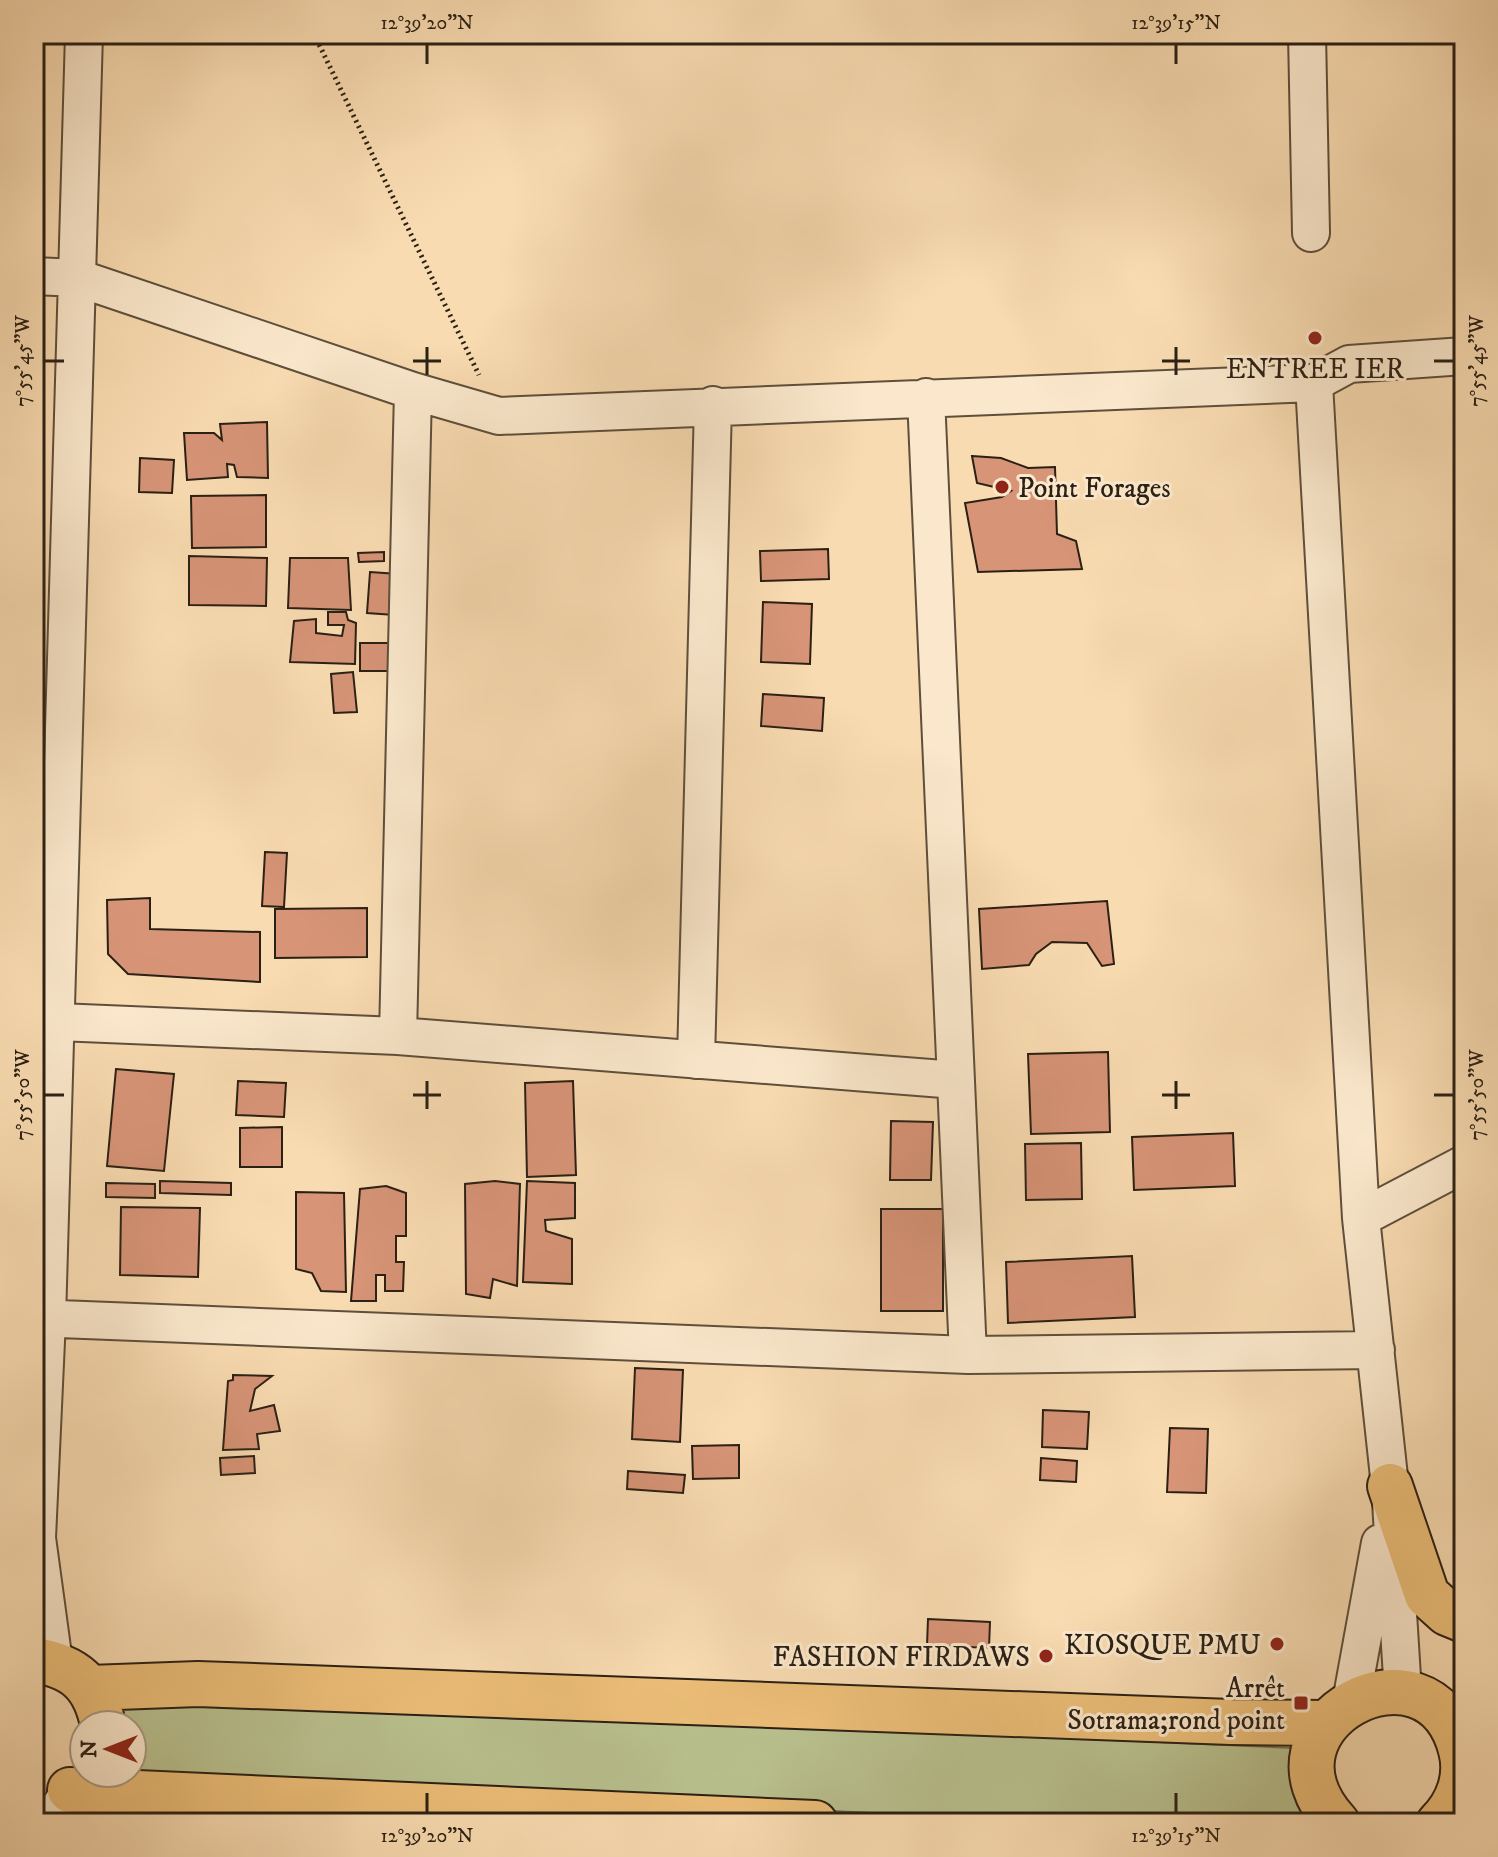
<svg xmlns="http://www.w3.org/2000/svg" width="1498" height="1857" viewBox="0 0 1498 1857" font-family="'IM FELL DW Pica',serif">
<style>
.green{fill:#b9c18f;stroke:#727052;stroke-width:2}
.building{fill:#d79477;stroke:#2b2014;stroke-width:2}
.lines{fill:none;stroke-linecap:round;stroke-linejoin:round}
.minor-casing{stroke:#5e4f3b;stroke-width:40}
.primary-casing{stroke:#2b2014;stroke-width:48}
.path{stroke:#2b2014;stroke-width:5;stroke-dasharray:2 4;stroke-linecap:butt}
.minor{stroke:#fbe8cc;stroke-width:36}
.primary{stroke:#ecbe78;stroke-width:44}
.ticks{fill:none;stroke:#2b2014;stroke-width:3}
.poi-dot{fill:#8f2418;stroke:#fbe8cc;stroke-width:3}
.labels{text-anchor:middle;stroke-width:6;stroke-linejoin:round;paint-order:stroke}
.poi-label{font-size:28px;fill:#2b2014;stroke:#fbe8cc;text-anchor:end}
.neatline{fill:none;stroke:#2b2014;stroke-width:3}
.ticks-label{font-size:20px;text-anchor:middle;fill:#2b2014}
</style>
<rect width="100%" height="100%" fill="#f9dbb1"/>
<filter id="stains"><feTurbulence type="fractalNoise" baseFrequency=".0025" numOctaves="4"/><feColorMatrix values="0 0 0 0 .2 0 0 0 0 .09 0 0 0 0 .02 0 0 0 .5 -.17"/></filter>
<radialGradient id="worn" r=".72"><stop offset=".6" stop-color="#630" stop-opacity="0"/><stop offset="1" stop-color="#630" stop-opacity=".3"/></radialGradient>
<path class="green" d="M138,1697l1155,51c-1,29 3,48 14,75h-236l-943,-47 4,-3v-48h-20c1,-14 14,-23 26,-28z"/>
<path class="building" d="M267,422l1,56 -31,-1 -3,-12 -7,-1 1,13 -41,3 -3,-47h30l8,7 -2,-16z
M972,456l29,2 27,10 27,-1 2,67 19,7 6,28 -104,3 -13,-69 37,-6 9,-6 -34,-8z
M140,458l34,2 -2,33 -33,-1z
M266,495v52l-74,1 -1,-52z
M828,549l1,30 -68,2 -1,-30z
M384,552v9l-25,1 -1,-9z
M189,556l78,2 -1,48 -77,-1z
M290,558h58l3,52 -63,-2z
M370,572l28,2 -4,41 -27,-2z
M763,602l49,2 -2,60 -49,-2z
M328,612h18l2,8 8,3 -1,41 -65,-2 4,-41 22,-2v14l26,3 2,-11h-16z
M360,643h34v28h-34z
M353,672l4,40 -23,1 -3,-39z
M763,694l61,4 -2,33 -61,-5z
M265,852l22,1 -3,54 -22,-1z
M150,898v31l110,3v50l-132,-8 -20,-20 -1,-54z
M1107,901l7,63 -12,2 -15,-23 -35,-1 -16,12 -7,11 -47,4 -3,-60z
M367,908v49l-92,1v-49z
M1108,1052l2,80 -79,2 -3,-80z
M116,1069l58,5 -10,97 -57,-5z
M238,1081l48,2 -2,34 -48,-2z
M573,1081l3,94 -49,2 -2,-94z
M891,1121l42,1 -2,58h-41z
M282,1127v40h-42v-39z
M1233,1133l2,53 -101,4 -2,-53z
M1081,1143l1,56 -56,1 -1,-56z
M160,1181l71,2v12l-71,-2z
M495,1181l25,3 -3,102 -24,-7 -3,19 -24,-4 -1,-110z
M527,1181l48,2v35l-30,2 1,11 26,8v45l-49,-2z
M106,1183l49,1v14l-49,-1z
M386,1186l20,7v43h-10v26h8l-1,29h-18v-16h-9v26h-25l9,-112z
M296,1192l48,1 2,99 -25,-1 -9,-18 -16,-4z
M121,1207l79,1 -2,69 -78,-2z
M881,1209h62v102h-62z
M1132,1256l3,61 -127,6 -2,-61z
M635,1368l48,2 -3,72 -48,-3z
M233,1375l39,1 -17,13 -5,22 24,-6 6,26 -23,3 2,15 -36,1 5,-69 5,-1z
M1043,1410l46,2 -2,37 -45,-2z
M1170,1428l38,1 -2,64 -39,-1z
M739,1445v33l-46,1 -1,-33z
M254,1456l1,17 -34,2 -1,-17z
M1041,1458l36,3 -1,21 -36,-2z
M628,1471l57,4 -2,18 -56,-4z
M928,1619l62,3 -1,26 -62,-3z"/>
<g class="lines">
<g class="minor-casing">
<path id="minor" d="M1307,34l4,199
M34,276l44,2 335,113 86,25 815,-33 35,-19 115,-8
M1314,383l47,835 29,268 13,207
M926,397l42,958
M34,1021l364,15 558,44
M398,1036l15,-645
M696,1060l17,-655
M1361,1218l103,-54
M34,1318l934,37 408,-5
M37,1538l17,125
M34,1561l3,-23 10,-219 37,-1285
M1351,1702l29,-159
M50,1823l20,-33"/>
</g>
<g class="primary-casing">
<path id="primary" d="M1390,1486l37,109 20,18 17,7
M34,1660c41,6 61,24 69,65
M90,1688l108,-4 1033,38 96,1
M70,1790l745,33
M1337,1823c-92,-100 93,-196 124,-73 7,27 -3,54 -22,73"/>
</g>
<path class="path" d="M314,34l165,341"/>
<use href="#minor" class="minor"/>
<use href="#primary" class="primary"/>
</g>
<path class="ticks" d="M427,44v20M1176,44v20M427,347v28M1176,347v28M44,361h20M413,361h28M1162,361h28M1434,361h20M427,1081v28M1176,1081v28M44,1095h20M413,1095h28M1162,1095h28M1434,1095h20M427,1793v20M1176,1793v20"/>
<g class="poi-dot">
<circle cx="1315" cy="338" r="8"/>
<circle cx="1002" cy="487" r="8"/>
<circle cx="1277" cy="1644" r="8"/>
<circle cx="1046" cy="1656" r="8"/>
<rect x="1293" y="1695" width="16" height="16" rx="4"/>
</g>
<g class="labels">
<g class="poi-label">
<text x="1315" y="378" text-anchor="middle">ENTREE IER</text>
<text x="1018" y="497" text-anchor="start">Point Forages</text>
<text x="1261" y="1654">KIOSQUE PMU</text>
<text x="1030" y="1666">FASHION FIRDAWS</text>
<text x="1285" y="1697">Arrêt<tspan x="1285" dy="32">Sotrama;rond point</tspan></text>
</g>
</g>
<rect width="1498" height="1857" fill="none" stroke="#f9dbb1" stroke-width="88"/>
<g transform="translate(108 1749) rotate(270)"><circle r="38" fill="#fbe8cc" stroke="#a89882" stroke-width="2"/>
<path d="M0-6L14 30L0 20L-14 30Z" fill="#8f2418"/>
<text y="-12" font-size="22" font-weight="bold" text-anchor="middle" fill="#2b2014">N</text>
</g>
<rect x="44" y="44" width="1410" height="1769" class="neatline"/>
<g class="ticks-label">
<text x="427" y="29">12°39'20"N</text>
<text x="1176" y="29">12°39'15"N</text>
<text transform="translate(1476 361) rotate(-90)" y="7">7°55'45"W</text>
<text transform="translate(22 361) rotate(-90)" y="7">7°55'45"W</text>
<text transform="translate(1476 1095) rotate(-90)" y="7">7°55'50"W</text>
<text transform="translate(22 1095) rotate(-90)" y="7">7°55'50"W</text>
<text x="427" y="1842">12°39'20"N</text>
<text x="1176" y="1842">12°39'15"N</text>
</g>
<rect width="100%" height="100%" filter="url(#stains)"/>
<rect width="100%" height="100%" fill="url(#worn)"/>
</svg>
